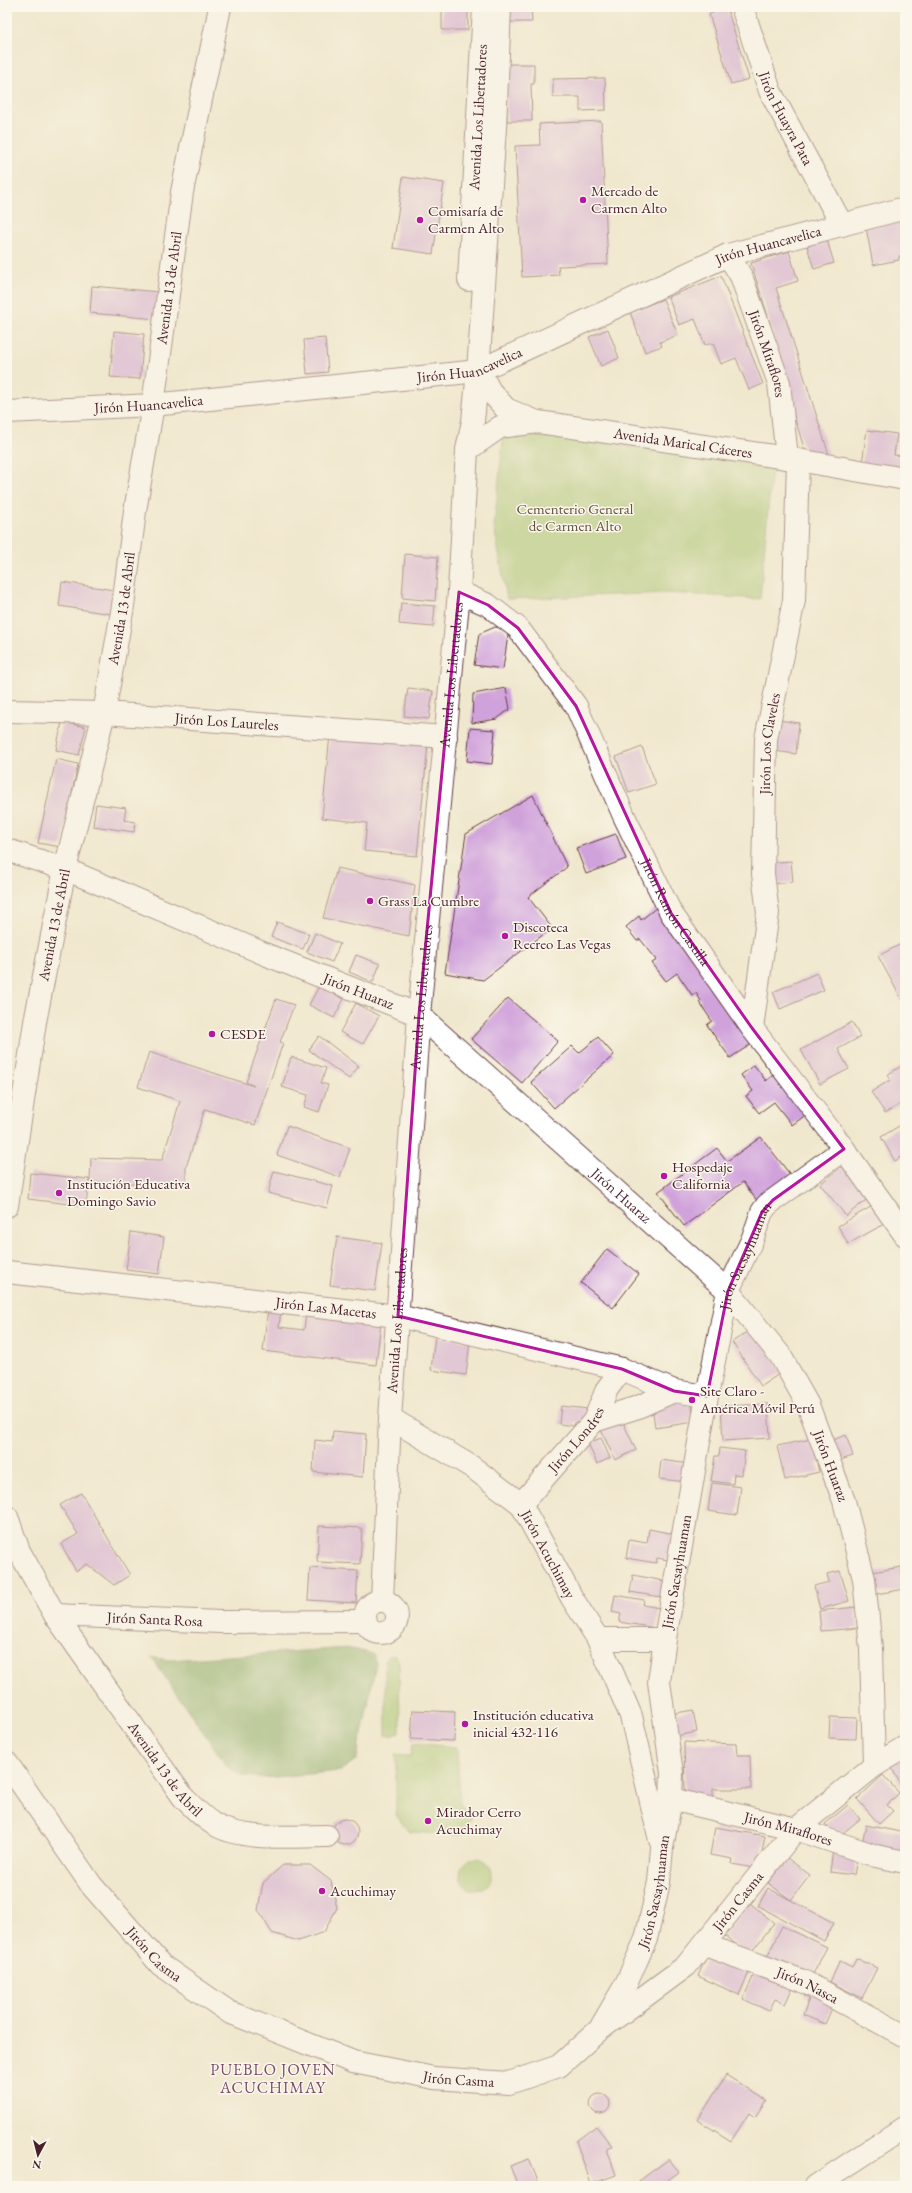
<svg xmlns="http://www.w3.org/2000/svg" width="912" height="2193" viewBox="0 0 912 2193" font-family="'EB Garamond',serif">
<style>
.green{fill:#a2c36c;stroke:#76714c}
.forest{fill:#81a960;stroke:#666446}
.building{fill:#d0a2db}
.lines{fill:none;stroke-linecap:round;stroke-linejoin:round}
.minor-casing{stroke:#633d43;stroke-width:24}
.minor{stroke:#fff;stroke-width:22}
.marked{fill:none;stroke:#b5179e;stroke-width:3;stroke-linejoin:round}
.poi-dot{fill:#b5179e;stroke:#fbf7ec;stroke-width:1.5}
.labels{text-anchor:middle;stroke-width:3;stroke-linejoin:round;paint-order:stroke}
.street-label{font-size:15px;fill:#4a1f2b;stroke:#fbf7ec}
.poi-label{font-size:15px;fill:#4a1f2b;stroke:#fbf7ec;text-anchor:start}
.park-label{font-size:15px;fill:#64503e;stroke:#fbf7ec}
.neighbourhood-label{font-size:16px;letter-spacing:1px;fill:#794d69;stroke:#fbf7ec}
</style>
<rect width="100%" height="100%" fill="#fbf7ec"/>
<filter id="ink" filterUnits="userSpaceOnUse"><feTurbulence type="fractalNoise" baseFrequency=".025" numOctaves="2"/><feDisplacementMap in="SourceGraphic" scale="8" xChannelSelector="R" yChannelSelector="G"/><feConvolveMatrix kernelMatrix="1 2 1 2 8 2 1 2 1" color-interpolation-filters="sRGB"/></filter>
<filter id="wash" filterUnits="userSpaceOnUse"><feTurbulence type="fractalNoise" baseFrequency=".012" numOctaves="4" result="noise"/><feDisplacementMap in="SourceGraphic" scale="16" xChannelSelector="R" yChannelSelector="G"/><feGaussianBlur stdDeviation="0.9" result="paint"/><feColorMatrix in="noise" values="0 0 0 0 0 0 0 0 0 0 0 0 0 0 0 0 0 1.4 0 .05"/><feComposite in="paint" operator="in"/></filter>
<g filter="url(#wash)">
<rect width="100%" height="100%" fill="#f0e8ce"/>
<path class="green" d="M504,432l103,11 165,22 -12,134 -91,-6 -162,6 -13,-73z
M394,1655l3,2 2,6 1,67c-3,5 -8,7 -14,5l-1,-75 3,-4z
M413,1743l44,4 3,57 11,14 -11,17 -51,-3 -13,-17v-61l15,2z
M460 1874a16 16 0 1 1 32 0a16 16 0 1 1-32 0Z"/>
<path class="forest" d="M347,1648l27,6 2,10 -19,95 -16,12 -76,7 -23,-2 -15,-10 -76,-109 18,3z"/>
<g id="blocks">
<path class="building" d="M442,7h26v23h-26z
M508,7h23l1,15h-23z
M727,8l22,71 -18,5 -22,-70z
M505,64h29v20h-3l1,37h-25z
M605,78l1,32 -26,1v-14h-27v-18z
M601,121l7,143 -50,2 1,9 -37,2 -7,-131 25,-1 -1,-21z
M403,177l41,6 -11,71 -40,-6z
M905,220v35l-6,1v4l-26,5 -7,-38z
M827,240l7,23 -20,6 -7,-23z
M789,251l9,30 -22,7 53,167 -24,-4 -20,-64 -15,-64 -19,-60z
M721,276l42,108 -14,6 -13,-32 -15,6 -8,-21 -8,2 -10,-26 -16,6 -11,-28z
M92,286l67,6 -2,27 -67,-6z
M663,299l15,36 -18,7 2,4 -17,6 -15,-40z
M608,329l11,29 -18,8 -12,-29z
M114,331l30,3 -4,45 -30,-2z
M325,338l3,34 -21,2 -3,-34z
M867,430l30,4 -3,21 11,1v13l-43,-6z
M904,430h1v19h-2z
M405,554l33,3 -3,44 -33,-3z
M62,582l52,8 -3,24 -52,-8z
M401,603l34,3 -2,21 -34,-3z
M495,627l8,1 5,7 -5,34 -29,-4 5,-31z
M408,688l25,3 -4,28 -25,-3z
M506,688l4,21 -13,10 -25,4 1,-29z
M778,720l21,3 -3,31 -22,-3z
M62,722l24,5 -7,28 -23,-5z
M470,728l25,2 -3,34 -25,-3z
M330,734l98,10 -11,112 -53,-5 3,-28 -45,-5z
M642,747l14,37 -27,9 -13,-36z
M56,759l22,5 -17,83 -23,-4z
M533,795l34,72 -39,30 24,31 -69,52 -38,-7 21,-139z
M96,804l30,4 -2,12 11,2 -1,10 -41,-6z
M616,834l10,25 -40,15 -10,-26z
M791,861l2,21 -26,2 -2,-21z
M337,868l78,17 -6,51 -86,-18z
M657,907l96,136 -23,15 -23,-33 5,-4 -13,-19 2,-1 -5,-8 -4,2 -15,-22 -11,8 -14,-18 5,-3 -17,-21 -3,2 -11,-14 13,-11 2,4z
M277,922l32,12 -6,15 -32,-12z
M315,933l25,11 -8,18 -25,-10z
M905,942v57l-3,1 -24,-44z
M356,955l24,9 -7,18 -24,-10z
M817,973l7,17 -44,19 -7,-17z
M319,986l25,13 -10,19 -25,-13z
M508,998l50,43 -36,42 -51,-44z
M276,999l18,6 -14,37 3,1 -28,82 -50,-16 -19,58v18l-96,-3 1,-24 71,2 18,-59 -42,-14 11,-35 105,34 -8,-4z
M356,1003l23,13 -16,28 -23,-12z
M852,1022l8,15 -22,12 11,20 -29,15 -19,-34z
M319,1036l40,30 -10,13 -40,-29z
M598,1037l16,18 -60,53 -23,-26 41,-36 7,7z
M291,1057l35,11 -5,15 7,2 -9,27 -15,-5 4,-12 -26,-8z
M905,1060v35l-4,2 3,5 -19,11 -14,-21 19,-12 -3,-5 16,-10 -2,-3z
M754,1065l12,16 12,-10 32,41 -18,13 -18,-23 -15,11 -13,-17 7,-5 -12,-16z
M904,1123l1,32 -10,6 -14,-24z
M287,1126l63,22 -10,29 -63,-22z
M761,1137l31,40 -34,25 -15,-20 -59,44 -26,-34 59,-44 10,13z
M845,1164l26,32 -25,20 -26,-32z
M274,1171l59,15 -6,22 -59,-15z
M30,1173l59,6 -3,27 -58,-7z
M874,1205l10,19 -36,20 -10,-18z
M131,1232l33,5 -5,37 -33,-4z
M337,1237l45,6 -7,48 -45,-6z
M607,1249l32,25 -26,34 -32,-25z
M268,1308l13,2 -2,17 25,3 2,-18 75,9 -5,44 -113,-14z
M754,1328l28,44 -21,14 -29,-44z
M435,1336l35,5 -4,34 -35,-5z
M691,1400l3,22 -39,6 -3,-23z
M768,1404l2,34 -47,3 -2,-35z
M561,1406l27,3 -2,14 -11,-1 -1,4 -15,-2z
M621,1418l15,32 -21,10 -14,-30z
M333,1431l33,3 -3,43 -50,-5 2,-32 17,2z
M846,1435l7,21 -16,5 -7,-20z
M601,1438l9,20 -13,6 -9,-21z
M811,1439l13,23 -7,1 2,9 -34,8 -8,-34z
M720,1448l25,3 -3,24 -8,-1 -1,10 -22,-3 4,-25h4z
M661,1460l28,4 -2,18 -28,-3z
M712,1483l29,4 -4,28 -29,-4z
M81,1493l49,82 -16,10 -27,-21 -11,7 -15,-27 17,-10 -18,-29z
M319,1526l43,2 -2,36 -43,-2z
M649,1529l30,6 -9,13 -2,12 -11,-2 -1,5 -30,-5 3,-18 18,3z
M901,1567l4,22 -29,5 -4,-22z
M310,1568l48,3 -2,32 -48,-3z
M840,1571l9,30 -29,8 -6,-23 15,-4 -2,-8z
M633,1575l31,6 -3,16 -31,-5z
M615,1595l29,5 -1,5 17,3 -4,20 -37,-6 2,-8 -9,-2z
M856,1607l2,21 -37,3 -2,-20z
M413,1710l42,2 -1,29 -43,-2z
M693,1710l4,22 -22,4 -4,-22z
M830,1717l27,1 -1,21 -27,-1z
M684,1742l52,2 1,11h13l1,34h-38v11l-28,-10z
M905,1757v35l-15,-27z
M883,1775l16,18 -12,12 6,6 -14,13 -22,-25z
M848,1805l12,14 -23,19 -12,-14z
M332 1832a13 13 0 1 1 26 0a13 13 0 1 1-26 0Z
M866,1825l39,8v25l-44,-9z
M715,1827l50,9 -6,33 -27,-5 1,-5 -23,-4z
M833,1849l25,4 -4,22 -24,-3z
M787,1858l23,17 -19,25 -23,-17z
M283,1865h27l21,16 6,27 -13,24 -26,9 -26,-8 -14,-23 5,-27z
M768,1888l66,35 -10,18 -66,-35z
M750,1903l24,20 -25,32 -25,-20z
M782,1926l45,21 -15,29 -46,-17z
M710,1949l41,19 -12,27 -41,-19z
M856,1958l21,10 -15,30 -32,-16 10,-21 12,6z
M757,1968l37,17 -9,19 -10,-5 -6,12 -26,-12z
M808,1988l28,11 -11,25 -22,-9 6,-16 -5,-3z
M726,2075l40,25 -11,17 -6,-4 -18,28 -33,-21z
M590 2104a10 10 0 1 1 20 0a10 10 0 1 1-20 0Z
M596,2126l16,20 -5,3 9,26 -25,9 -15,-43z
M529,2159l11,27h-22l-8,-20z
M669,2159l10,13 -11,8 4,6h-33v-5z"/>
</g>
</g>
<g filter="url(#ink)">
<use href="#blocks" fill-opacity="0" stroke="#633d43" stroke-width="1"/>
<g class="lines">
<g class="minor-casing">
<g id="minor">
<path id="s1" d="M742,7l28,84 72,134"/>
<path id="s2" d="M728,255l13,21 38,107 8,75"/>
<path id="s3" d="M469,280l15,-273"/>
<path d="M477,367l13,24 16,18 31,13"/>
<path id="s4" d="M7,412l146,-7 325,-34 250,-116 177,-47"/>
<path id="s5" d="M467,450l33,-23 38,-5 249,36 118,21"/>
<path id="s6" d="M459,592l29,13 30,23 58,78 48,110 47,97 81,115 92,121 61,86"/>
<path id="s7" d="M7,711l97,2 342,24"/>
<path id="s8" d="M7,850l58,19 207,88 147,58 309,276 52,64 28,50 36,96 20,78 7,70 3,117"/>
<path id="s9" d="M752,1028l16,-115 -5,-39 3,-135 28,-139 4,-139"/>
<path id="s10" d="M7,1206l28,-184 30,-153 39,-156 19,-107 12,-95 18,-106 29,-213 38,-185"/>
<path id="s11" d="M7,1272l391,44 224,53 52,22 33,5"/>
<path id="s12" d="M390,1418l82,49 49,37 51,94 26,41h67"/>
<path d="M594,1421l44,-14 36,-16"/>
<path id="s13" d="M521,1504l73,-83 13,-32 15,-20"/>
<path id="s14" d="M7,1517l12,34 36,64 128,182c9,9 18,19 29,26 29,19 82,13 115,13"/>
<path id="s15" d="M382,1601l8,-183 29,-403 40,-423 8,-142 6,-29 5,-50 17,-243 5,-121"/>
<circle cx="381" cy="1617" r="16"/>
<path id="s16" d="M55,1615l165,7 146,-1"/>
<path d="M598,1639l33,77 29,124"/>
<path id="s17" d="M7,1763l85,123 69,79 68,47 124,50 81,16 75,5 50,-17 40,-36 87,-64 110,-137 78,-63 31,-19"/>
<path id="s18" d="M671,1799l125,30 80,27 29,6"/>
<path id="s19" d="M705,1945l98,36 102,55"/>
<path id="s20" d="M602,2025l24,-41 20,-45 13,-57 3,-34 9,-49 1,-26 -13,-91 6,-43 42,-243 21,-105 24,-51 10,-28 5,-7 77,-56"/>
<path d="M816,2186l89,-59"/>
</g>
</g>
<use href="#minor" class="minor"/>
</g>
</g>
<path d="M0 0H912V2193H0ZM459,592l29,13 30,23 58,78 95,207 81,115 92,121 -71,51 -11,12 -34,79 -21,105 -33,-5 -52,-22 -224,-53 21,-301z" fill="#f0e8ce" fill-opacity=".55" fill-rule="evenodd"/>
<path class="marked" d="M459,592l29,13 30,23 58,78 95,207 81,115 92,121 -71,51 -11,12 -34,79 -21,105 -33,-5 -52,-22 -224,-53 21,-301z"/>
<g class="poi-dot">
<circle cx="583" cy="200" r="4"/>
<circle cx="420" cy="220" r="4"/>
<circle cx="370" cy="901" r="4"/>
<circle cx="505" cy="936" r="4"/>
<circle cx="212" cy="1034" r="4"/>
<circle cx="664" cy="1176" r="4"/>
<circle cx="59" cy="1193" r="4"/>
<circle cx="692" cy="1400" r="4"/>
<circle cx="465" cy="1724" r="4"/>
<circle cx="428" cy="1821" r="4"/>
<circle cx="322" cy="1891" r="4"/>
</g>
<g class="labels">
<g class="street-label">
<text dy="5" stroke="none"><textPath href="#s3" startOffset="163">Avenida Los Libertadores</textPath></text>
<text dy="5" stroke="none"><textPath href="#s1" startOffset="120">Jirón Huayra Pata</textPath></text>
<text dy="5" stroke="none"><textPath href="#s4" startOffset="790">Jirón Huancavelica</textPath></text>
<text dy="5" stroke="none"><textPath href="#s10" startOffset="933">Avenida 13 de Abril</textPath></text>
<text dy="5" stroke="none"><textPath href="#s2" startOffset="107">Jirón Miraflores</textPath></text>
<text dy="5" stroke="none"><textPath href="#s4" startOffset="466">Jirón Huancavelica</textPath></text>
<text dy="5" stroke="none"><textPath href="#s4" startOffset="142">Jirón Huancavelica</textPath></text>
<text dy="5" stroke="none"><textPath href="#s5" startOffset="225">Avenida Marical Cáceres</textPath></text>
<text dy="5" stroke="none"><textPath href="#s10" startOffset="609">Avenida 13 de Abril</textPath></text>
<text dy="5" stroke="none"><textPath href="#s15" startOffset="929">Avenida Los Libertadores</textPath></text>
<text dy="5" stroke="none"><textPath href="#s7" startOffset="220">Jirón Los Laureles</textPath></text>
<text dy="5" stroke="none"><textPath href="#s9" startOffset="286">Jirón Los Claveles</textPath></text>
<text dy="5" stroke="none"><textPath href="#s6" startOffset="396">Jirón Ramón Castilla</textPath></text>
<text dy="5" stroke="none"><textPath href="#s10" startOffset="285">Avenida 13 de Abril</textPath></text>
<text dy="5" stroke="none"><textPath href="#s8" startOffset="379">Jirón Huaraz</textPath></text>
<text dy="5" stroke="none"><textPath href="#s15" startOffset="605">Avenida Los Libertadores</textPath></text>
<text dy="5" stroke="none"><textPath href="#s8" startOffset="715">Jirón Huaraz</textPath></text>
<text dy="5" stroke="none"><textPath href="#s20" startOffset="793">Jirón Sacsayhuaman</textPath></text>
<text dy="5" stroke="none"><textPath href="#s11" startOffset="321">Jirón Las Macetas</textPath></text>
<text dy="5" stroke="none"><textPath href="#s15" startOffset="281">Avenida Los Libertadores</textPath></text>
<text dy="5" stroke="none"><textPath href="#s13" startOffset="85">Jirón Londres</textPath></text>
<text dy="5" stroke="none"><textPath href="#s8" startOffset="1063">Jirón Huaraz</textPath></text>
<text dy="5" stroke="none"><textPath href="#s12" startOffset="214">Jirón Acuchimay</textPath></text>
<text dy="5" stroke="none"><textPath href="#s20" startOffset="469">Jirón Sacsayhuaman</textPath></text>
<text dy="5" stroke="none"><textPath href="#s16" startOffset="100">Jirón Santa Rosa</textPath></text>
<text dy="5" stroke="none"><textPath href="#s14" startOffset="299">Avenida 13 de Abril</textPath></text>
<text dy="5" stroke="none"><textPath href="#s18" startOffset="121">Jirón Miraflores</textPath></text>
<text dy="5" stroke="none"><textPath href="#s20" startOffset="145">Jirón Sacsayhuaman</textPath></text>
<text dy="5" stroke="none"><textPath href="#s17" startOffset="926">Jirón Casma</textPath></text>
<text dy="5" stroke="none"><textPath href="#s17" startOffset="242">Jirón Casma</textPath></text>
<text dy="5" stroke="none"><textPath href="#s19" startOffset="110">Jirón Nasca</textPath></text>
<text dy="5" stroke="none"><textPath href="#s17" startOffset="578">Jirón Casma</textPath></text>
</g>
<g class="poi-label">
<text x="591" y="196">Mercado de<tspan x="591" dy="17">Carmen Alto</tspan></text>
<text x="428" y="216">Comisaría de<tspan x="428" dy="17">Carmen Alto</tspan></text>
<text x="378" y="906">Grass La Cumbre</text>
<text x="513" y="932">Discoteca<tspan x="513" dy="17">Recreo Las Vegas</tspan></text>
<text x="220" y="1039">CESDE</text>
<text x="672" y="1172">Hospedaje<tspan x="672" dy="17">California</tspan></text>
<text x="67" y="1189">Institución Educativa<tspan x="67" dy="17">Domingo Savio</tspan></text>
<text x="700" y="1396">Site Claro -<tspan x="700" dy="17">América Móvil Perú</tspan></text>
<text x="473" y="1720">Institución educativa<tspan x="473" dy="17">inicial 432-116</tspan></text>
<text x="436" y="1817">Mirador Cerro<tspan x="436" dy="17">Acuchimay</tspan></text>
<text x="330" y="1896">Acuchimay</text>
</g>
<g class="park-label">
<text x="575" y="514">Cementerio General<tspan x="575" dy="17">de Carmen Alto</tspan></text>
</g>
<g class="neighbourhood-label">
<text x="273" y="2075">PUEBLO JOVEN<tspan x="273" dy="18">ACUCHIMAY</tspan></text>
</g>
</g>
<rect width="912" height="2193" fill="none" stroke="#fbf7ec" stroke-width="24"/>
<g transform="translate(38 2155) rotate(187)" stroke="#fbf7ec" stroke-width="3" paint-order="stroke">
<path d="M0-3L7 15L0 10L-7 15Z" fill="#4a1f2b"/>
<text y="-6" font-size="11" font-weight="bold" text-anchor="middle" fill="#4a1f2b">N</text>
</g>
</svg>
